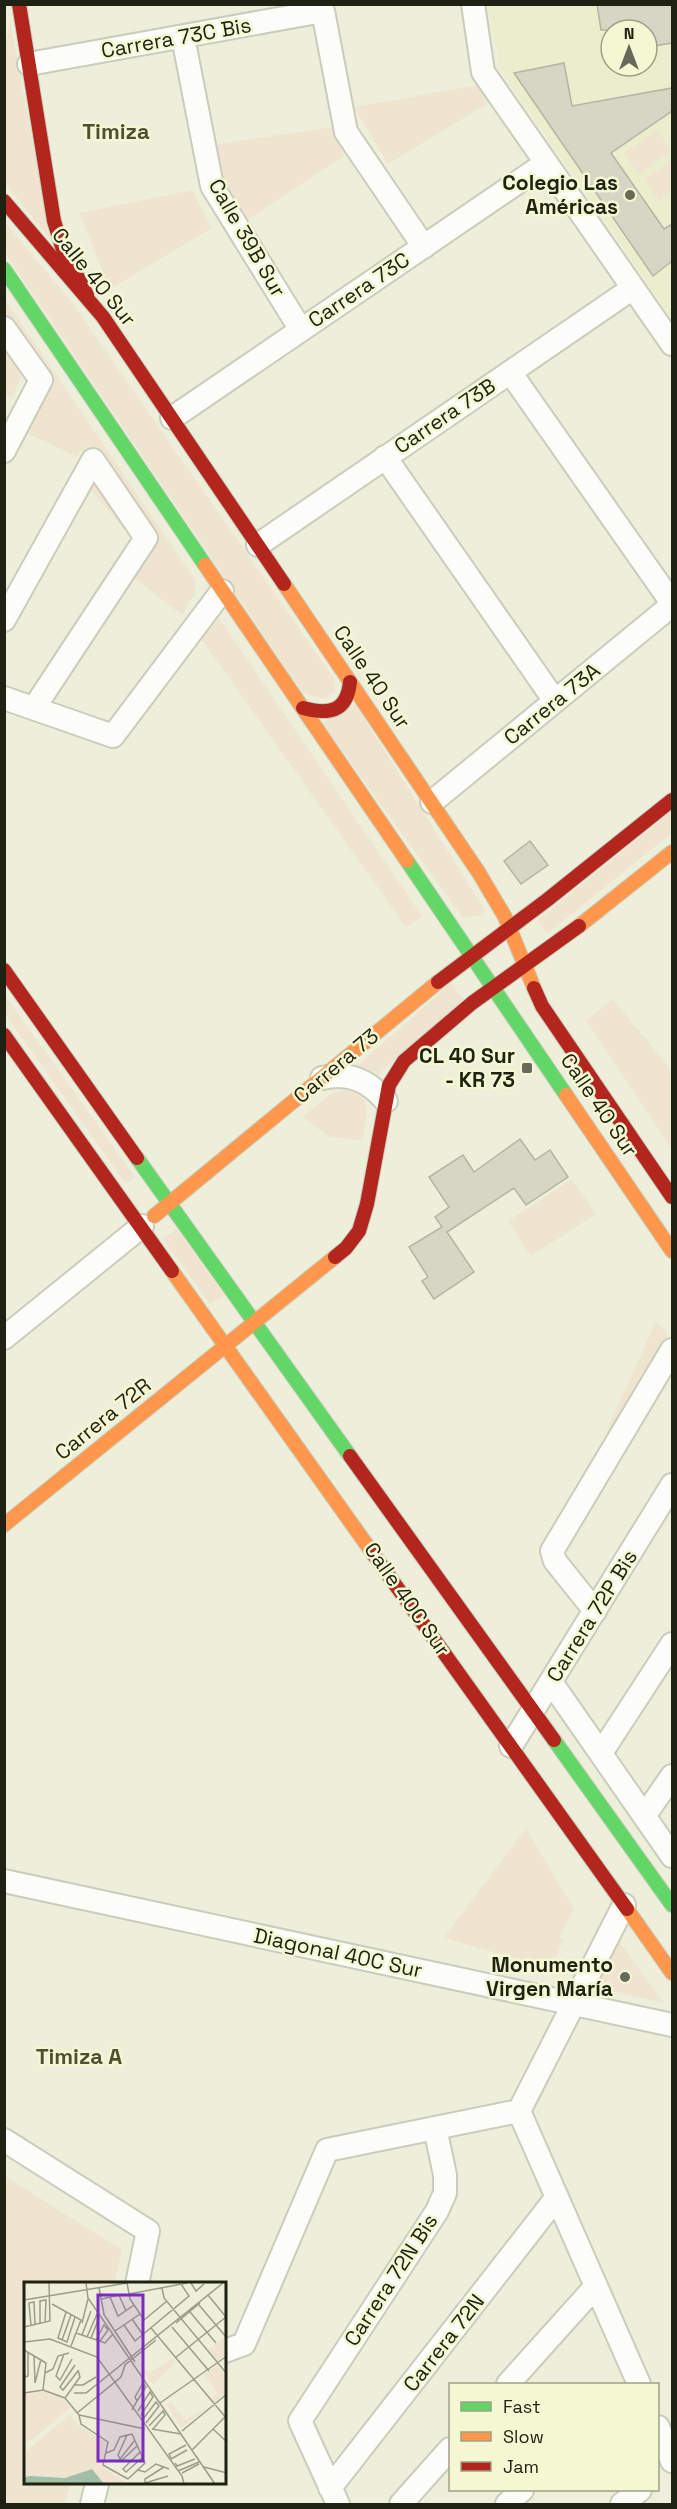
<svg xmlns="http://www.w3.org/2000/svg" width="677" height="2509" viewBox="0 0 677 2509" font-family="'Space Grotesk',sans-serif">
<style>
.built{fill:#eaeecc;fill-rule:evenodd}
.green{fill:#efe4d0}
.building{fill:#d7d5c4;stroke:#b5b4a4;stroke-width:1.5}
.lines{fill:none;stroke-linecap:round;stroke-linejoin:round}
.street-casing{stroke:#caccbc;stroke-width:26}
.fast-casing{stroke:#caccbc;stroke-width:16}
.slow-casing{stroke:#caccbc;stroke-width:16}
.jam-casing{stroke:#caccbc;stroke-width:16}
.street{stroke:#fcfdf9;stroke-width:22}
.fast{stroke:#63d668;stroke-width:14}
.slow{stroke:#ff974d;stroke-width:14}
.jam{stroke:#b3261e;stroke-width:14}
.poi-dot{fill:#676959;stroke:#f3f7d2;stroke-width:2}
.labels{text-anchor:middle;stroke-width:5;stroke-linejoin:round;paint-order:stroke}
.street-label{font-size:21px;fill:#1f2113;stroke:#f3f7d2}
.poi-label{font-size:21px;font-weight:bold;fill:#1f2113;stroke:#f3f7d2;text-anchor:end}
.neighbourhood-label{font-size:22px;font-weight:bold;fill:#4e5131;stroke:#f3f7d2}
.inset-road{fill:none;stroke:#9b9d8a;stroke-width:1.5}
.view{fill:#7b2cbf;fill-opacity:0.15;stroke:#7b2cbf;stroke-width:3}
.inset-edge{fill:none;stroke:#1f2113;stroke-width:3}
</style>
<rect width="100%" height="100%" fill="#edefda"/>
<path class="built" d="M487,5h185v314l-171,-249zM611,30h36v36h-36z"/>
<path class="green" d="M10,20l41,220 -46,-56 -1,-132z
M478,85l9,19 -99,60 -34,-57z
M332,127l12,29 -98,65 -23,-36 -10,-40z
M657,130l15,21 -33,23 -15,-21z
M672,160v31l-13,10 -15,-21z
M192,190l20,38 -102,61 -31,-76z
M4,221l67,80 262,376 2,5 -1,10 -10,7 -21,-6 -298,-440z
M4,298l192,283 -1,12 -13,22 -51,-39 22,-35 -64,-96 -13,12 -51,-25 24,-49 -44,-62z
M4,348c17,24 22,22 8,50l-7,-4z
M95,475l35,49 -5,6 -36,-42z
M219,618l203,298 -16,11 -205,-288z
M355,704l130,206 -6,6 -16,2 -141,-195z
M672,811v22l-125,101 -10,-13z
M451,983l13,17 -91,79 -18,-11z
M4,994l131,183 -9,7 -121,-170z
M613,999l59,72v78l-86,-128z
M340,1090c34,0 27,26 22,50l-33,-3 -26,-20 25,-21z
M572,1179l24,35 -65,42 -23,-35z
M177,1229l47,66 -14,9 -47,-65z
M656,1321l12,14 -56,98 -5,-3z
M526,1828l48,81 -15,30h5l-13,29 -108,-30z
M614,1935l50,68 -72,-16z
M5,2176l117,74 -8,34h-88v200h44l-5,20h-60z"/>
<path class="building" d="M597,4h75v39l-25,4v-17h-46z
M564,63l8,43 100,-18v23l-61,42 53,76 8,-5v37l-19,15 -139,-203z
M530,841l18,24 -27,19 -17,-23z
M520,1139l15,21 15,-10 18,27 -42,28 -12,-17 -67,44 27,40 -40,27 -12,-18 6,-4 -19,-30 33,-20 -7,-10 14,-10 -20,-30 34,-22 11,17z"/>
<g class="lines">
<g class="street-casing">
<path id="street" d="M473,4l10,68 189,272
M183,37l29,149 89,144
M29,64l294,-53 23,121 78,115
M4,328l37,52 -37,71
M510,372l162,231
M172,418l374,-255
M385,457l170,244
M258,545l375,-257
M4,620l89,-160 53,78 -112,170
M4,698l109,38 109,-145
M432,802l240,-197
M322,1078c27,-6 46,2 64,23
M4,1338l138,-112
M595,1611l-40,-50 -3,-10 120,-201
M551,1682l121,174
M511,1746l161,-261
M601,1753l71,-109
M645,1815l27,-39
M4,1881l668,144
M519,2111l120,273
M519,2111l105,-206
M4,2140l144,91 -11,53
M225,2351l19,-7 83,-194 192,-39
M508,2384l88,-98
M658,2427l14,34
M330,2488l227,-291
M92,2504l5,-20
M338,2504l-38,-83 137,-210 8,-18v-18l-10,-47
M401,2504l49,-55
M507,2504l15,-14
M622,2504l18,-14"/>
</g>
<g class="fast-casing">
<path id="fast" d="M4,269l201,296
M407,861l159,234
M137,1158l213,298
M554,1740l118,165"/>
</g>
<g class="slow-casing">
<path id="slow" d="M205,565l202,296
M284,584l195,289 26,44 29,71
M579,926l93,-74
M566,1095l106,156
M154,1216l284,-234
M172,1271l202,284
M4,1525l331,-268
M627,1909l45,64"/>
</g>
<g class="jam-casing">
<path id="jam" d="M19,4l35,217 8,26 25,48
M4,201l99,116 181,267
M303,708c26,7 44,4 47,-26
M4,970l133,188
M438,982l109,-82 125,-100
M534,988l8,18 130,191
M4,1035l168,236
M335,1257l11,-9 13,-17 8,-27 22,-119 15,-24 68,-58 107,-77
M350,1456l204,284
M374,1555l253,354"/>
</g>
<use href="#street" class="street"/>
<use href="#fast" class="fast"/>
<use href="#slow" class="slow"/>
<use href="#jam" class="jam"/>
</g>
<g class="poi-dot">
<circle cx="630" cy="195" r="6"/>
<rect x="521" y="1062" width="12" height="12" rx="3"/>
<circle cx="625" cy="1977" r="6"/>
</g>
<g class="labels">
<g class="street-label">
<text transform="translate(176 38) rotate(-10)" y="7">Carrera 73C Bis</text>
<text transform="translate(247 238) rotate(60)" y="7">Calle 39B Sur</text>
<text transform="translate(94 277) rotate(51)" y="7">Calle 40 Sur</text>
<text transform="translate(359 290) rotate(-34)" y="7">Carrera 73C</text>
<text transform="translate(445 416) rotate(-34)" y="7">Carrera 73B</text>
<text transform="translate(372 677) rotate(56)" y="7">Calle 40 Sur</text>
<text transform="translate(552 704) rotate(-39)" y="7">Carrera 73A</text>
<text transform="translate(336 1066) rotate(-40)" y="7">Carrera 73</text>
<text transform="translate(599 1105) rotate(56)" y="7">Calle 40 Sur</text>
<text transform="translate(103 1419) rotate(-39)" y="7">Carrera 72R</text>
<text transform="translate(407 1599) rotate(55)" y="7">Calle 40C Sur</text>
<text transform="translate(592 1616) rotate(-58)" y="7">Carrera 72P Bis</text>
<text transform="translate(338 1953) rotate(12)" y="7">Diagonal 40C Sur</text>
<text transform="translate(391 2280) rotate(-57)" y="7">Carrera 72N Bis</text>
<text transform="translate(444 2343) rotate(-52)" y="7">Carrera 72N</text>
</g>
<g class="poi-label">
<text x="618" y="190">Colegio Las<tspan x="618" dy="24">Américas</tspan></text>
<text x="515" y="1063">CL 40 Sur<tspan x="515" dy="24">- KR 73</tspan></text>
<text x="613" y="1972">Monumento<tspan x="613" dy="24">Virgen María</tspan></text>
</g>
<g class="neighbourhood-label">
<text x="116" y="139">Timiza</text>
<text x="79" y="2064">Timiza A</text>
</g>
</g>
<g transform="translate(24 2282)">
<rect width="202" height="202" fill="#edefda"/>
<path d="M200,56l2,16 -8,7 -10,-11zM149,76l3,4 -23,23 -16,-23 12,11zM193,83l9,12v16l-13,10 -3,-3 8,-7 -14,-18zM19,109l20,7 8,9 -39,33 -8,2v-48zM147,120l14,18 25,-14 -29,22 -14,-23zM46,132l8,11 28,18 -5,23 27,18h-104v-31z" fill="#efe4d0"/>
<path d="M68,187l12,15h-80v-7l7,-1 34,2z" fill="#a1bfa8"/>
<path class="inset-road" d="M62,1l2,15 127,186M103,1l3,16 14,21 23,-19M167,1l5,8 8,-7M75,6l5,26M138,6l2,10 63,76M105,12l58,-11M184,13l18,22M86,15l8,19 16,-11M78,17l17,-4 7,16M0,18l103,-17M28,22l29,16 -10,26M175,23l28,33M42,30l-8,26 9,4 8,-25M166,30l26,31M79,31l32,49M108,37l11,16M58,41l6,-24M152,41l24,-20M16,42v-23l6,-1 -1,22M100,43l11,16 54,-45 -8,-12M7,44l-2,-23 5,-1 1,23M0,45l26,-6 -1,-38M148,45l37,44M127,46l76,91M91,49l25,-17M52,51l29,10 8,-9M58,53l9,-24M63,55l10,-23M67,56l8,-20M38,58l9,-25M72,58l8,-15 4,5 -8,11M0,60l26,-3 47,18 85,119 2,8M0,68l22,13 -3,27M40,72l-8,22 4,4 12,-21M10,74l1,27 6,-24M151,76l51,-41M51,83l-15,22 3,3 15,-19M0,90l1,5 3,-1v-23M21,91l8,-4 5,-13 11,-3M51,103h8l13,-8M0,111l19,-3 22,8 14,17 2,9 27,18 -5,23 25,14M50,111h12l137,-110M41,116l15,-21 -2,-7M136,121l67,-47M108,128l5,-9 9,-14 -3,-4 -8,14 2,4M114,129l12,-19 3,5 -12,18M53,131l44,-36 4,-12 31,-25M55,133l66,14M119,137l13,-17 3,4 -13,17M125,144l14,-15 2,4 -12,14M128,147l29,5M189,147l14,13M158,149l45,-37M103,153l-9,20 3,6 16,-15M168,168l35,-35M116,170l-17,17 3,3 17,-15M82,171l8,-3 6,-13 12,-3M147,176l-2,-4 17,-9M96,177l15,-19M147,177l16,-9M151,181l2,3 18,-7M180,185l23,6M114,188l7,2 11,-8 13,5M154,189l21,-9M158,191l17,-9M104,197l17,-16 -13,-29M121,201l23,-7M121,202v-5l19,-12"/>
<path class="view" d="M74,13h45v166h-45z"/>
<rect width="202" height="202" class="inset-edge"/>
</g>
<rect width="677" height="2509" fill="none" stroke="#1f2113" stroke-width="12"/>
<rect x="449" y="2383" width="210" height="108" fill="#f3f7d2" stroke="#9ea186" stroke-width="1.5"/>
<rect x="461" y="2402" width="30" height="9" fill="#63d668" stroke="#9ea186" stroke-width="1.5"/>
<text x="503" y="2413" font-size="18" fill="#1f2113">Fast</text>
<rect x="461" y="2432" width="30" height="9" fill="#ff974d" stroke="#9ea186" stroke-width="1.5"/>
<text x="503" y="2443" font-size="18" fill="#1f2113">Slow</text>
<rect x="461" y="2462" width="30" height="9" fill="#b3261e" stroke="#9ea186" stroke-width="1.5"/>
<text x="503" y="2473" font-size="18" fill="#1f2113">Jam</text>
<g transform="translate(629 48)"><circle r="28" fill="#f3f7d2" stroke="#9ea186" stroke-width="1.5"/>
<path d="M0-4.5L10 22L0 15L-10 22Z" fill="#676959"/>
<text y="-9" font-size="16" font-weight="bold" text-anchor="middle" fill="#1f2113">N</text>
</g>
</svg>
